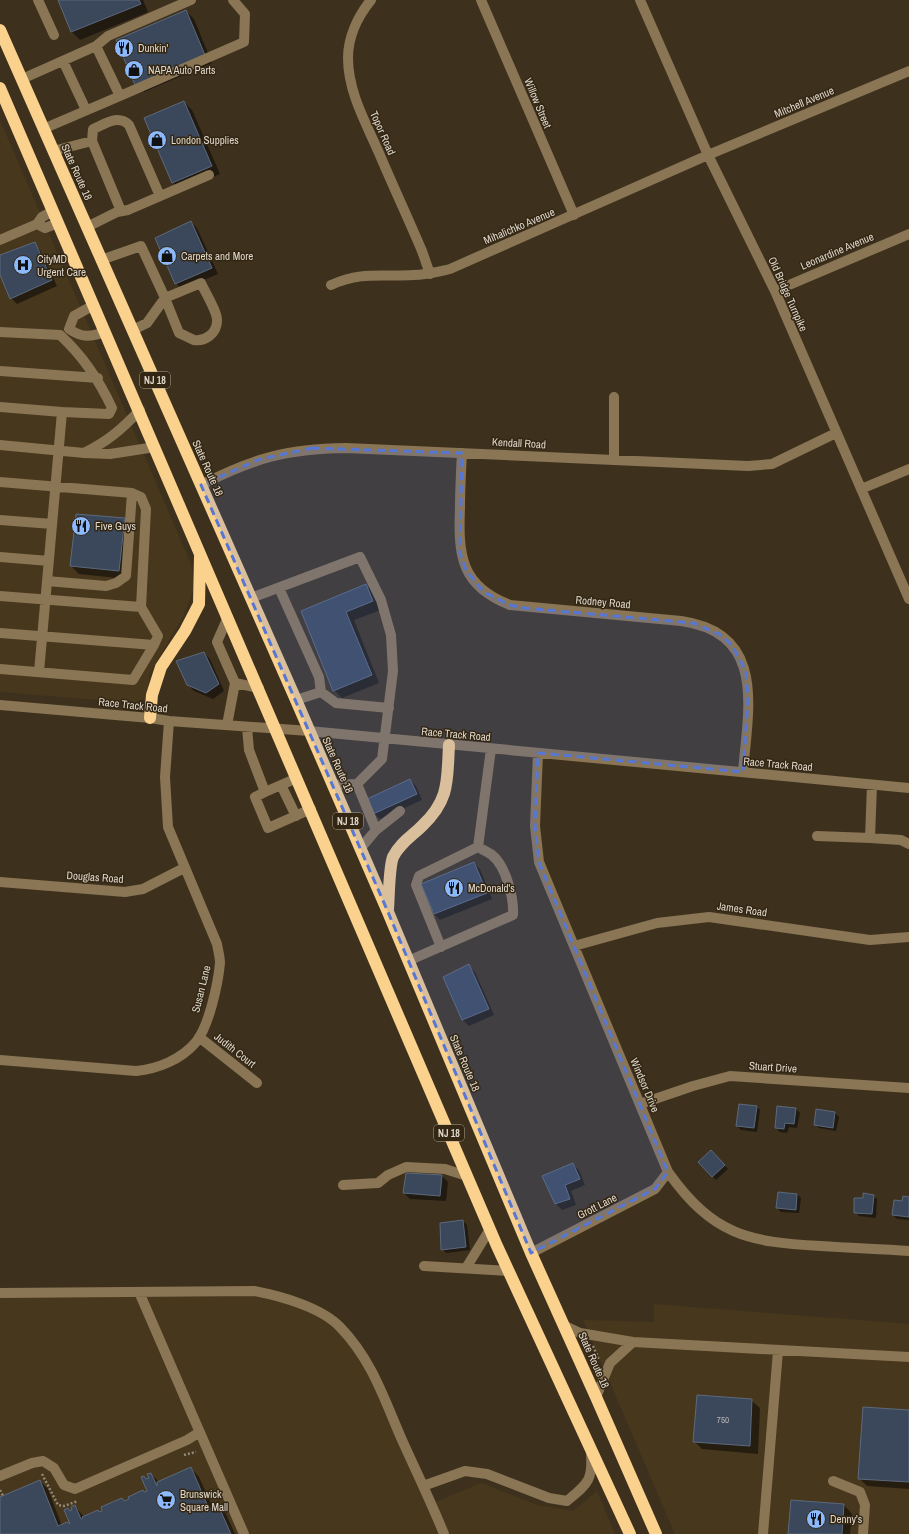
<svg xmlns="http://www.w3.org/2000/svg" width="909" height="1534" viewBox="0 0 909 1534" font-family="'Archivo Narrow',sans-serif">
<style>
.built{fill:#47371d}
.shadow{fill:#0007}
.building{fill:#3b485b;stroke:#5c697d}
.lines{fill:none;stroke-linecap:round;stroke-linejoin:round}
.path{stroke:#938979;stroke-width:2.5;stroke-dasharray:2 2;stroke-linecap:butt}
.minor{stroke:#8a7554;stroke-width:10}
.highway{stroke:#fbd18e;stroke-width:12}
.marked{fill:#5777d4;fill-opacity:0.2;stroke:#5777d4;stroke-width:3;stroke-dasharray:8 5;stroke-linejoin:round}
.labels{text-anchor:middle;stroke-width:3;stroke-linejoin:round;paint-order:stroke}
.number-label{font-size:9px;fill:#b6b3af}
.shield{fill:#332714;stroke:#aba294;stroke-width:1}
.shield-label{font-size:10px;font-weight:bold;fill:#dfd7cb}
.poi-label{font-size:11px;fill:#dfd7cb;stroke:#332714;text-anchor:start}
.street-label{font-size:11px;fill:#dfd7cb;stroke:#332714}
</style>
<rect width="100%" height="100%" fill="#3d311e"/>
<path class="built" d="M0,120l191,444 3,24 -11,29 -33,56 -3,24 -11,6 -136,-11z
M254,1291l66,22 45,45 66,146 50,-21 57,22 35,6 24,-20 18,43h-615v-241z
M654,1304l255,20v210h-234l-92,-214 71,2z"/>
<path class="shadow" d="M59,0h84l5,12 -68,28 -8,-8z
M186,11l8,8 18,44 -68,29 -8,-8z
M184,102l8,8 28,64 -39,17 -8,-8z
M191,222l6,6 21,46 -36,15 -6,-6z
M34,244l6,6 17,36 -40,18 -6,-6 -11,-25v-17z
M124,519l9,8 -6,52 -48,-5 -8,-8z
M366,585l8,8 7,17 -27,10 25,63 -37,15 -8,-8 -32,-79z
M204,653l6,6 14,32 -11,8 -19,-8 -6,-6z
M410,780l6,6 6,14 -42,19 -6,-6z
M474,863l6,6 12,30 -52,21 -6,-6z
M469,966l6,6 19,43 -25,11 -6,-6 -19,-42z
M757,1107l3,3 -3,22 -16,-2 -4,-4z
M778,1107l18,2 4,4 -3,15 -8,-1 -2,6 -7,-1 -4,-4z
M835,1113l4,4 -3,14 -17,-3 -4,-4z
M711,1151l17,18 -12,11 -17,-18z
M573,1164l6,6 6,15 -14,6 5,14 -14,5 -6,-6z
M406,1174l36,2 6,6 -2,19 -36,-2 -6,-6z
M797,1194l4,4 -2,15 -18,-1 -4,-4z
M873,1196l4,3 -1,19 -17,-2 -4,-4 9,-12z
M909,1198v22l-12,-1 -4,-4 10,-13z
M463,1221l4,4 3,25 -24,3 -4,-4z
M751,1400l9,8 -2,46 -56,-5 -8,-8z
M909,1411v78l-42,-3 -8,-8z
M191,1468l8,9 14,31 5,-2 8,8 9,20h-235v-36l40,-17 8,8 14,37 9,-2 -3,-15 3,3 4,-6 9,11 16,-4 43,-22 2,2 3,-1 -4,-15 3,3 3,-2 1,-4 8,8z
M844,1505l8,9 -2,20h-61z"/>
<path class="building" d="M58,0h81l2,4 -70,28z
M186,10l19,45 -70,30 -19,-45z
M184,101l28,65 -40,17 -28,-65z
M191,221l21,47 -37,16 -20,-46z
M35,242l17,38 -42,19 -10,-24v-20z
M76,514l49,4 -6,53 -49,-5z
M366,584l7,17 -27,11 26,63 -39,16 -32,-80z
M204,652l15,32 -13,9 -19,-8 -11,-24z
M410,779l7,15 -44,20 -6,-15z
M474,862l13,31 -53,21 -13,-30z
M469,964l20,45 -27,11 -19,-43z
M739,1104l18,2 -3,22 -18,-2z
M777,1106l19,2 -2,16 -9,-1 -1,6 -9,-1z
M816,1109l19,3 -2,16 -19,-3z
M711,1150l14,15 -13,12 -14,-15z
M573,1163l7,16 -15,6 5,14 -15,5 -13,-28z
M406,1173l36,2 -2,21 -37,-3z
M778,1192l19,2 -1,16 -20,-2z
M863,1193l11,2 -2,19 -18,-1v-15h9z
M903,1196l6,1v20l-17,-2 2,-15 8,1z
M463,1220l3,27 -25,3 -1,-27z
M697,1395l55,4 -2,47 -57,-4z
M863,1407l46,3v72l-51,-3z
M191,1467l18,42 9,-4 13,29h-231v-37l40,-17 18,46 9,-4 3,2 -6,-14 4,-2 2,3 2,-1 -1,-3 4,-2 6,14 2,-1 -1,-1 16,-7 1,2 3,-1 -1,-4 21,-9 2,3 5,-2 -1,-2 15,-7 1,2 3,-1 -6,-14 3,-1 2,3 3,-1 -2,-4 4,-1 6,13v-4z
M791,1500l53,4 -2,30h-54z"/>
<g class="lines">
<path class="path" d="M593,1346l6,14
M184,1455l12,-3
M42,1474l16,31 6,1 14,-5
M0,1490l3,6"/>
<path class="minor" d="M38,0l16,35
M371,0c-13,16 -23,37 -23,58 0,34 18,65 31,95 14,33 29,65 43,98l8,23
M481,0l93,215
M640,0l68,155 67,136 134,308
M96,46l12,-10 83,-36
M63,61l23,49
M22,79l74,-33 24,50 -77,33
M120,96l124,-54 1,-28 -12,-14
M53,151l39,-10
M53,211l-11,6 -5,7 8,4 13,-5
M121,211l-29,-70 1,-12c12,-5 25,-15 36,-4l31,71
M87,227l30,-15 11,-2 81,-35
M0,240l37,-16
M101,260l40,-14 24,52 36,-15c4,9 17,30 16,38 0,12 -12,21 -23,19 -5,-2 -10,-5 -15,-7l-14,-35 -18,25 -14,7
M331,285c31,-14 50,-8 82,-10 13,0 24,-3 37,-6l258,-114 201,-84
M775,291l134,-57
M94,305l-20,11 -5,13c13,9 22,8 36,3
M0,332l60,3c23,21 39,45 52,73l-3,6 -47,-2
M0,371l98,7
M0,407l62,5 -23,260
M140,410c-19,20 -32,31 -56,43l26,1 45,-7
M0,445l84,8
M462,453c-1,18 -2,37 -2,55 -2,48 1,78 50,97l171,16c86,12 67,88 62,151
M614,460v-63
M0,482l132,11 9,4 5,12 -5,98 17,29 -4,9
M201,485c53,-27 85,-36 145,-37l402,18 24,-2 64,-31
M861,489l48,-20
M0,520l52,4
M0,557l49,4
M47,581l59,5 10,-3 10,-7 6,-83
M279,588l40,89 2,15 15,11 53,5
M0,596l141,11
M251,598l109,-41 21,43 10,35 2,36 -11,88 -25,25
M0,633l154,12 -21,35 -133,-11
M235,683l24,5
M296,700l25,-8
M0,705l150,13 19,3 140,10 600,57
M227,725l8,-42 -18,-41 11,-25
M247,727l2,23 16,42 32,-14
M538,753l-3,73 4,36 129,310c45,63 79,70 153,74 29,2 59,3 88,5
M281,785l15,31
M332,785l25,-1 19,46 -16,19
M265,792l-10,5 13,31 43,-19
M376,830l24,-19
M817,836l53,2 2,-53
M870,838l31,2 8,4
M0,882l125,10 18,-3 41,-21
M574,946l83,-23 52,-6 161,23 39,-3
M441,947l-25,-62 3,-9 59,-29
M408,961l105,-46c1,-17 -7,-49 -21,-60 -4,-3 -9,-5 -14,-8l13,-98
M199,1037l58,46
M0,1060l136,11c21,-2 45,-11 60,-29 13,-16 22,-58 24,-79 0,-6 -2,-13 -3,-19l-49,-117 -3,-50 4,-56
M640,1104l53,-18 37,-10 179,12
M343,1185l35,-2 10,-8 18,-8 39,2 22,7
M531,1253l124,-64 13,-17
M424,1266l85,5
M466,1268l24,-39
M139,1292l105,242
M0,1293l254,-2c26,5 67,16 86,36 32,33 44,72 62,113 14,31 29,62 42,94
M565,1326l15,7 53,9 276,15
M596,1397l14,-34 23,-21
M0,1476l32,-13 11,-2 11,7 10,17 11,4 112,-49 13,-8
M833,1481l27,11 5,13 -2,29
M423,1486l42,-15 22,3 62,24 18,3c20,-17 26,-20 24,-47
M763,1534l15,-183"/>
<path class="highway" d="M0,30l296,670 92,212 143,341 65,144 60,137
M0,88l497,1158 133,288
M150,718l2,-23 9,-28 24,-36 14,-27 1,-48
M388,909c1,-12 1,-42 5,-52 7,-14 19,-21 29,-31 28,-26 25,-46 27,-81"/>
</g>
<path class="marked" d="M312,448l150,5 -2,100 6,17 18,22 26,13 15,3 169,15 27,12 11,10 14,26 2,29 -5,72 -205,-19 -3,73 4,36 129,310 -13,17 -124,64 -143,-341 -187,-427 59,-26z"/>
<defs>
<g id="restaurant-disc" transform="scale(1)"><circle r="9.5" fill="#8bb9fc" stroke="#332714"/><path d="M-5-6h1v4h1v-4h1v4h1v-4h1v5L-1.5 .5V6h-2V.5L-5-1ZM5-6V6H3V1.5H1.5Q1.5-4 5-6Z" fill="#111"/></g>
<g id="shop-disc" transform="scale(1)"><circle r="9.5" fill="#8bb9fc" stroke="#332714"/><path d="M-5-2.5h2.3a2.7 3.5 0 0 1 5.4 0H5L5.5 6h-11ZM-1.5-2.5h3a1.5 2.3 0 0 0-3 0Z" fill="#111"/></g>
<g id="hospital-disc" transform="scale(1)"><circle r="9.5" fill="#8bb9fc" stroke="#332714"/><path d="M-5-5h3v3.5h4V-5h3V5h-3V1.5h-4V5h-3Z" fill="#111"/></g>
<g id="supermarket-disc" transform="scale(1)"><circle r="9.5" fill="#8bb9fc" stroke="#332714"/><path d="M-6-5.5h2.5l.6 2H6L4.5 2H-2.5L-4.4-4H-6ZM-1.5 3.2a1.3 1.3 0 1 0 .1 0ZM3 3.2a1.3 1.3 0 1 0 .1 0Z" fill="#111"/></g>
</defs>
<g fill-rule="evenodd">
<use href="#restaurant-disc" x="124" y="48"/>
<use href="#shop-disc" x="134" y="70"/>
<use href="#shop-disc" x="157" y="140"/>
<use href="#shop-disc" x="167" y="256"/>
<use href="#hospital-disc" x="23" y="265"/>
<use href="#restaurant-disc" x="81" y="526"/>
<use href="#restaurant-disc" x="454" y="888"/>
<use href="#supermarket-disc" x="166" y="1500"/>
<use href="#restaurant-disc" x="816" y="1519"/>
</g>
<g class="labels">
<g class="number-label">
<text x="723" y="1423">750</text>
</g>
<g class="shield">
<rect x="140" y="372" width="30" height="16" rx="3"/>
<rect x="333" y="813" width="30" height="16" rx="3"/>
<rect x="434" y="1125" width="30" height="16" rx="3"/>
</g>
<g class="shield-label">
<text x="155" y="384">NJ 18</text>
<text x="348" y="825">NJ 18</text>
<text x="449" y="1137">NJ 18</text>
</g>
<g class="poi-label">
<text x="138" y="52">Dunkin'</text>
<text x="148" y="74">NAPA Auto Parts</text>
<text x="171" y="144">London Supplies</text>
<text x="181" y="260">Carpets and More</text>
<text x="37" y="263">CityMD<tspan x="37" dy="13">Urgent Care</tspan></text>
<text x="95" y="530">Five Guys</text>
<text x="468" y="892">McDonald's</text>
<text x="180" y="1498">Brunswick<tspan x="180" dy="13">Square Mall</tspan></text>
<text x="830" y="1523">Denny's</text>
</g>
<g class="street-label">
<text transform="translate(804 102) rotate(-23)" y="4">Mitchell Avenue</text>
<text transform="translate(538 103) rotate(67)" y="4">Willow Street</text>
<text transform="translate(383 133) rotate(66)" y="4">Topor Road</text>
<text transform="translate(77 172) rotate(66)" y="4">State Route 18</text>
<text transform="translate(519 226) rotate(-23)" y="4">Mihalichko Avenue</text>
<text transform="translate(837 251) rotate(-23)" y="4">Leonardine Avenue</text>
<text transform="translate(788 294) rotate(66)" y="4">Old Bridge Turnpike</text>
<text transform="translate(519 443) rotate(3)" y="4">Kendall Road</text>
<text transform="translate(208 468) rotate(66)" y="4">State Route 18</text>
<text transform="translate(603 602) rotate(5)" y="4">Rodney Road</text>
<text transform="translate(133 705) rotate(6)" y="4">Race Track Road</text>
<text transform="translate(456 734) rotate(5)" y="4">Race Track Road</text>
<text transform="translate(778 764) rotate(5)" y="4">Race Track Road</text>
<text transform="translate(338 765) rotate(66)" y="4">State Route 18</text>
<text transform="translate(95 877) rotate(4)" y="4">Douglas Road</text>
<text transform="translate(742 909) rotate(8)" y="4">James Road</text>
<text transform="translate(201 989) rotate(-76)" y="4">Susan Lane</text>
<text transform="translate(235 1050) rotate(38)" y="4">Judith Court</text>
<text transform="translate(465 1063) rotate(67)" y="4">State Route 18</text>
<text transform="translate(773 1067) rotate(4)" y="4">Stuart Drive</text>
<text transform="translate(645 1085) rotate(67)" y="4">Windsor Drive</text>
<text transform="translate(597 1206) rotate(-27)" y="4">Grott Lane</text>
<text transform="translate(594 1360) rotate(66)" y="4">State Route 18</text>
</g>
</g>
</svg>
